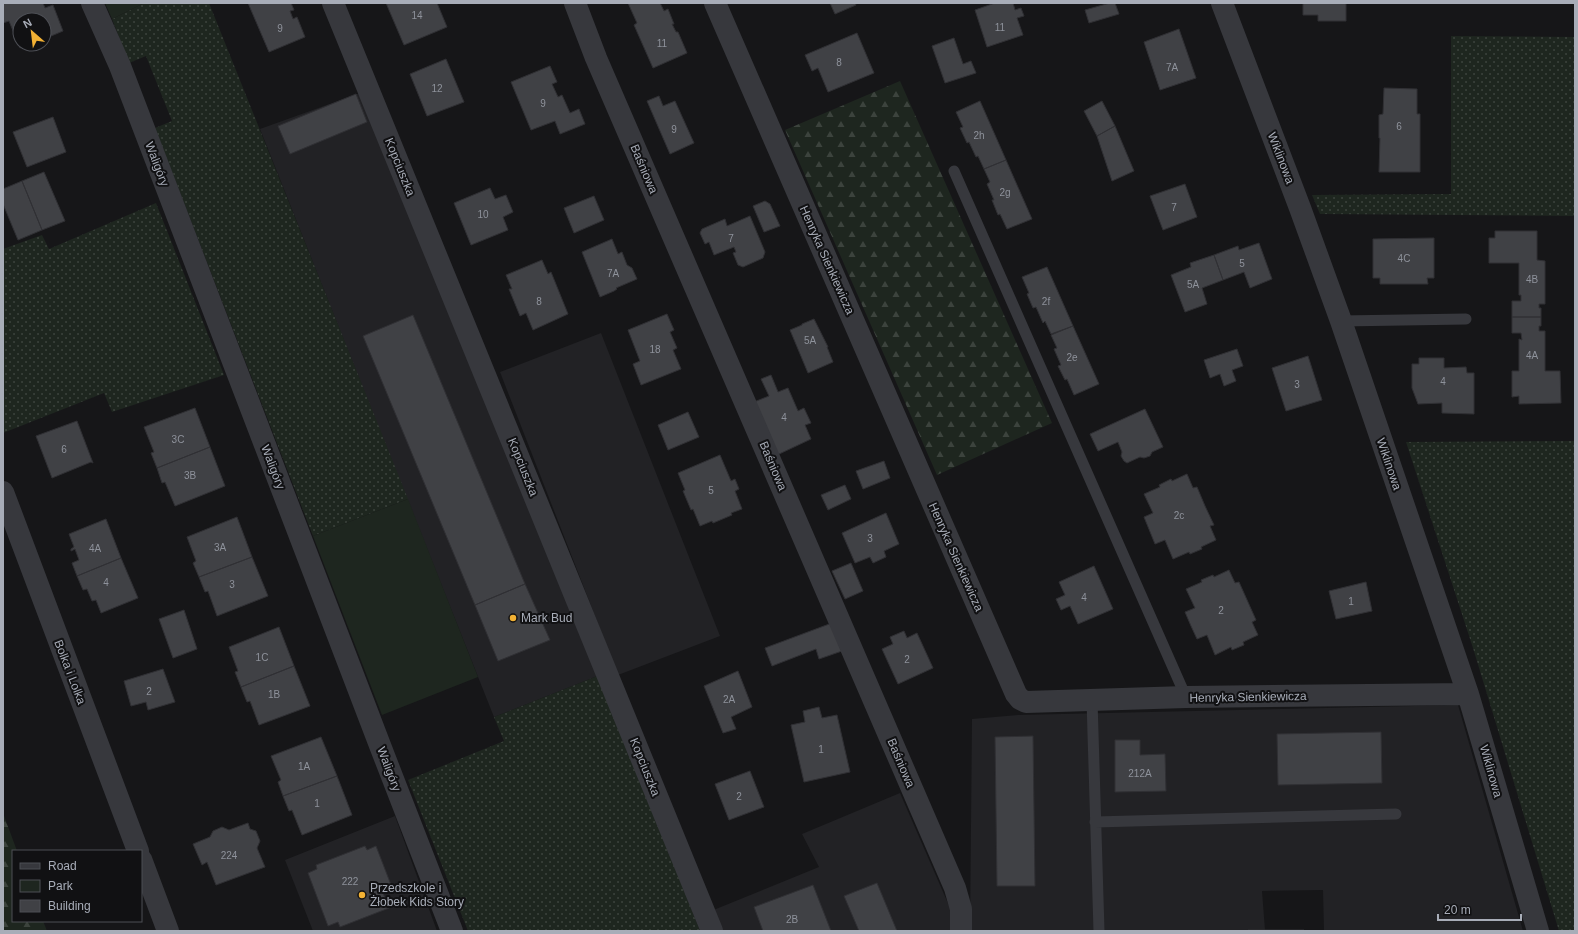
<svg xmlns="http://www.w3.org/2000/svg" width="1578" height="934" viewBox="0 0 1578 934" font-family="Helvetica,sans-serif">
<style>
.built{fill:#222225}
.grass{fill:url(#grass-dots)}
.forest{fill:url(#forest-firs)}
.park{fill:#1e261f}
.building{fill:#404145;stroke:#303034}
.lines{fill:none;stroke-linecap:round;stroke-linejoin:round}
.lane{stroke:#37383d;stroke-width:11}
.street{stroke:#37383d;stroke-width:22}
.poi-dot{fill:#f2b134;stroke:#111113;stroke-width:1.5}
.labels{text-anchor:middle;stroke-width:4;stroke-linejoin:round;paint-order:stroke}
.number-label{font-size:10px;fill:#8e929b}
.street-label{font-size:12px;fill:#a8adb8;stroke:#111113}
.poi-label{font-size:12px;fill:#a8adb8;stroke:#111113;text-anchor:start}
</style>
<defs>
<pattern id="grass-dots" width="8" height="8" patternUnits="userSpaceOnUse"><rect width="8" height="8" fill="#1e261f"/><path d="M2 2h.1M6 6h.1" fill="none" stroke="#3c433d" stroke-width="1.8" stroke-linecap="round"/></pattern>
<pattern id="forest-firs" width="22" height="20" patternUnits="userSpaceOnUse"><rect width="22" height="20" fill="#1e261f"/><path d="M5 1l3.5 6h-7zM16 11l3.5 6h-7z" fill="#3c433d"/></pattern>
</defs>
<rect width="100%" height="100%" fill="#161618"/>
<path class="built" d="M360,93l240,582 -106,42 -234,-588z
M601,333l119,303 -102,39 -118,-303z
M1458,705l65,226h-199l-1,-41 -61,1 3,39 -295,1 2,-212 46,-4z
M900,793l50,115v23h-230l-9,-20 108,-44 -17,-33z
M395,816l42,115h-124l-28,-71z"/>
<path class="grass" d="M144,3h65l199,496 -95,37 -158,-408 17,-7 -26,-65 -17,7 -17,-44z
M1451,36l124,1v179l-255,-2 -8,-19 139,-1z
M156,203l68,172 -112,37 -8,-19 -101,40v-184l39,-14 7,14z
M1575,441v490h-16l-86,-283 -67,-206z
M600,675l100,256h-232l-60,-151 96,-39 -10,-24z"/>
<path class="forest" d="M900,81l152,342 -115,52 -152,-345z
M3,813l14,38h-4v70h30l4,10h-44z"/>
<path class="park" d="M105,3h39l-32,16z
M408,499l70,178 -96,38 -69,-179z"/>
<path class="building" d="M3,3h40l2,5 8,-3 10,26 -19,8v-19h-24v24h10l-10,4 -11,-27 -6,2z
M248,3h43l3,7 -4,1 3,8 4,-2 8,20 -36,15z
M386,3h51l10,24 -43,18z
M628,3h32l4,8 4,-2 6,15h-2l4,8h2l9,21 -34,15 -19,-43 3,-2z
M830,3h25l1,2 -21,9z
M995,3h18l2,7 6,-2 3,8 -7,2 6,17 -36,12 -12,-37z
M1110,3h5l4,11 -30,9 -4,-13z
M1303,3h43v18h-28v-6h-15z
M1179,29l17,49 -36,12 -16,-48z
M857,33l17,40 -46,19 -10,-24 -6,3 -7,-16z
M954,38l9,26 8,-3 5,12 -31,10 -13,-37z
M446,59l18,43 -37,14 -17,-42z
M550,66l7,16 -5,2 6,13 4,-2 8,18 9,-4 6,15 -25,10 -5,-13 -24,9 -20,-48z
M1384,88l33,1v25h3v58h-41l1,-34h-1v-23l4,-1z
M356,94l11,28 -77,32 -12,-28z
M659,96l4,10 12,-5 19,42 -24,11 -23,-53z
M980,101l26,59 -22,9 -6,-13 -2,1 -7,-15 -2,1 -7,-15 3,-1 -7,-15z
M1102,101l13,25 -18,10 -13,-25z
M53,117l13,35 -39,15 -14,-35z
M1115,126l19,45 -22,10 -15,-45z
M1006,160l26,59 -25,10 -7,-15 -2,1 -6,-15h2l-7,-16 3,-2 -6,-13z
M44,172l21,49 -23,9 -20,-49z
M22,181l20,49 -24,10 -15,-36v-15z
M1185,184l12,33 -34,13 -13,-34z
M490,188l5,11 11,-4 7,17 -10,5 5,13 -37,15 -17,-42z
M594,196l10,24 -30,13 -10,-25z
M765,201l5,3 10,22 -16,6 -11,-26z
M750,216l15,36 -2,6 -20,9 -5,-2 -5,-12 3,-1 -2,-5 -20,8 -5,-13 -4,2 -5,-11 2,-4 23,-10 2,7z
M1495,231h42v29l8,1v43h-6v4h2v9h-29v-16h9v-6h-2v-32h-30v-25h6z
M1434,238v40h-7l1,6h-48v-6h-7v-39z
M612,239l6,15 4,-2 5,13 5,3 5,11 -21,9 1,1 -3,2 -14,6 -18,-45z
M1259,243l13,36 -22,9 -6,-16 -21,8 -9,-25 24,-9 1,4z
M1214,255l9,25 -21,8 5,16 -22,8 -14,-37 20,-8 -1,-4z
M542,260l6,14 3,-2 17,42 -35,16 -7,-17 -6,3 -11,-27h3l-6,-14z
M1047,267l26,59 -22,8 -6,-13 -2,2 -7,-16 -3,1 -6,-14 2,-1 -7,-16z
M667,314l7,16 -4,2 7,16 -4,2 8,19 -40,16 -8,-21 7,-3 -12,-31z
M413,315l112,269 -50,21 -112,-269z
M1512,317h29v9h-2v5h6v40h15l1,32 -42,1v-8l-7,1v-26h7v-32l3,1 -1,-7h-9z
M814,319l14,28h-1l6,15 -25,11 -18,-43 12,-5v-1z
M1073,326l26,58 -25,11 -7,-16 -2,1 -7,-14 3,-1 -7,-16 3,-1 -6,-13z
M1237,349l6,17 -11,4 4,11 -12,5 -4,-12 -10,4 -6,-18z
M1308,356l14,44 -36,11 -14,-43z
M1419,358h25v10l22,-1 1,6h7v41l-32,-1v-10l-24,1 -6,-16v-24h7z
M771,375l7,17 10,-4 10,23 6,-3 7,15 -6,2 6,14 -34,16 -23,-53 15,-6 -8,-17z
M195,408l15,39 -53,21 -6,-15 3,-1 -10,-25z
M1145,409l18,38 -11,5 -2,4 -6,2 -4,-1 -13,6 -3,-2 -3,-5 1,-4 -4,-10 -20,9 -8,-17z
M688,412l11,25 -31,13 -10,-25z
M77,421l16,42 -2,-1 -39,16 -16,-42z
M210,447l15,39 -50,20 -10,-24 -3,1 -5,-15z
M720,455l11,26 4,-2 4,10 -4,2 7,18 -11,4 1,2 -19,8 -1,-2 -12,5 -7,-17 -2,1 -8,-19 2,-1 -7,-17z
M884,461l6,17 -27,11 -7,-18z
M1187,474l6,14 4,-1 8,19 9,19 -4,1 6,14 -15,7 1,2 -12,5 -1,-2 -16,7 -8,-19 -10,4 -11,-27 9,-4 -9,-19 16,-7 -1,-2 12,-6 1,2z
M845,485l6,14 -23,11 -7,-15z
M886,513l13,31 -15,7 2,6 -13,6 -3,-6 -15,6 -13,-30z
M237,517l15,40 -53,20 -6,-14 3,-2 -9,-24z
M106,519l15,39 -44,18 -5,-13 7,-3 -4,-11 -4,2v-2l3,-2 -5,-13z
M252,557l16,39 -51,20 -9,-25 -3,1 -6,-15z
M121,558l17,40 -37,15 -5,-13 -4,1 -5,-12 -4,1 -6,-14z
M851,563l12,28 -18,8 -13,-28z
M1094,566l19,43 -35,15 -8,-18 -9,4 -5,-11 9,-4 -6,-13z
M1229,570l6,13 4,-1 17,38 -4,2 6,13 -15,7 1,3 -12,5 -1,-3 -16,8 -8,-20 -10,4 -6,-13 -6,-14 10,-4 -9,-19 16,-7 -1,-2 12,-5 1,2z
M1366,582l6,29 -36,8 -7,-28z
M525,584l25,56 -52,21 -23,-56z
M184,610l13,39 -24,9 -14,-39z
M832,623l10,28 -23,8 -3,-10 -44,17 -7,-18z
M279,627l15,39 -53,21 -6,-15 3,-1 -9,-24z
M904,631l3,7 10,-5 16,35 -35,16 -16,-35 11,-5 -3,-7z
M294,666l16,40 -51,19 -9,-24 -3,1 -6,-15z
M163,669l12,33 -27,8 -2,-8 -15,4 -7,-25z
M738,671l14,36 -21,10 5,12 -13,4 -19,-47z
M819,707l3,11 15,-3 13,57 -46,10 -13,-57 14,-3 -2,-11z
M1381,732l1,51 -104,2 -1,-51z
M1033,736l2,150h-38l-2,-149z
M321,737l16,39 -54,20 -5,-14 3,-2 -10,-24z
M1115,740h25v15l25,-1 1,37 -51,1z
M750,771l14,36 -35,13 -14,-36z
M337,776l15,39 -50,20 -10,-25 -3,1 -6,-15z
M248,823l2,6 6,2 4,10 -3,7 8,19 -49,18 -9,-23 -5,3 -9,-21 17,-7 3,-6 9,-4 7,3z
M365,846l2,4 9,-4 17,44 -10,3 6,15 -49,19 -2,-5 -10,4 -20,-53 9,-4 -1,-4z
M877,883l20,48h-38l-15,-35z
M813,885l18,46h-68l-9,-24z
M1248,930h56v1h-56z"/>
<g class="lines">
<path class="lane" d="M954,171l232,526
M1341,321l125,-2
M1092,700l7,231
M1095,822l301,-8"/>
<path class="street" d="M92,3l28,63 261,682 71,183
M333,3l379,928
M575,3l21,55 359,830 6,21v22
M715,3l301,691 4,5 6,3 160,-5 282,-3
M1222,3l78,205 41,113 127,373 70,237
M3,492l135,359
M141,859l27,72"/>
</g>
<g class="poi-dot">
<circle cx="513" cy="618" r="4"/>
<circle cx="362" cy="895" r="4"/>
</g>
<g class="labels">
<g class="number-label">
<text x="417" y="19">14</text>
<text x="1000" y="31">11</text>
<text x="280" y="32">9</text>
<text x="662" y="47">11</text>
<text x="839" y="66">8</text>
<text x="1172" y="71">7A</text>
<text x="437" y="92">12</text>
<text x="543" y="107">9</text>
<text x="1399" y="130">6</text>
<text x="674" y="133">9</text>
<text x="979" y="139">2h</text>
<text x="1005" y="196">2g</text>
<text x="1174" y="211">7</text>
<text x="483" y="218">10</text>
<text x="731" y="242">7</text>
<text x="1404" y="262">4C</text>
<text x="1242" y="267">5</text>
<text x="613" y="277">7A</text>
<text x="1532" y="283">4B</text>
<text x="1193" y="288">5A</text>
<text x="539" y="305">8</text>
<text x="1046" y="305">2f</text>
<text x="810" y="344">5A</text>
<text x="655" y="353">18</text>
<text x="1532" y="359">4A</text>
<text x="1072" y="361">2e</text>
<text x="1443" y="385">4</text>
<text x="1297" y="388">3</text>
<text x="784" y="421">4</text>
<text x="178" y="443">3C</text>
<text x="64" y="453">6</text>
<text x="190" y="479">3B</text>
<text x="711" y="494">5</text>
<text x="1179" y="519">2c</text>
<text x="870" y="542">3</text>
<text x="220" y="551">3A</text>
<text x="95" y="552">4A</text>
<text x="106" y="586">4</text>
<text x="232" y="588">3</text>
<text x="1084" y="601">4</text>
<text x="1351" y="605">1</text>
<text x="1221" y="614">2</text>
<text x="262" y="661">1C</text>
<text x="907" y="663">2</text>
<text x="149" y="695">2</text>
<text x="274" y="698">1B</text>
<text x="729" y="703">2A</text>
<text x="821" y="753">1</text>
<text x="304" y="770">1A</text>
<text x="1140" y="777">212A</text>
<text x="739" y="800">2</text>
<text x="317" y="807">1</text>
<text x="229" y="859">224</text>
<text x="350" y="885">222</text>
<text x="792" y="923">2B</text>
</g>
<g class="street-label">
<text transform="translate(1281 158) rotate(69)" y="4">Wiklinowa</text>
<text transform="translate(157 164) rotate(69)" y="4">Waligóry</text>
<text transform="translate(400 167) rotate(68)" y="4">Kopciuszka</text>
<text transform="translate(644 169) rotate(67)" y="4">Baśniowa</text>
<text transform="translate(827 260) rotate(66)" y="4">Henryka Sienkiewicza</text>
<text transform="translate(1389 464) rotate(71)" y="4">Wiklinowa</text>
<text transform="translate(773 466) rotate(67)" y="4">Baśniowa</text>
<text transform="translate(273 467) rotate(69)" y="4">Waligóry</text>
<text transform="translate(523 467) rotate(68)" y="4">Kopciuszka</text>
<text transform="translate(956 557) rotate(66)" y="4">Henryka Sienkiewicza</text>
<text transform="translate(70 672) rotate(69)" y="4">Bolka i Lolka</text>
<text transform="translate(1248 697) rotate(-1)" y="4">Henryka Sienkiewicza</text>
<text transform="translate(901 763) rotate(67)" y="4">Baśniowa</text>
<text transform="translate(645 767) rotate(68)" y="4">Kopciuszka</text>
<text transform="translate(389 769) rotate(69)" y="4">Waligóry</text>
<text transform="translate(1491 771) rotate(74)" y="4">Wiklinowa</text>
</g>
<g class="poi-label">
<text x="521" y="622">Mark Bud</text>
<text x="370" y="892">Przedszkole i<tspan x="370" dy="14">Żłobek Kids Story</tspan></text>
</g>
</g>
<rect width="1578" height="934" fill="none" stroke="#a8adb8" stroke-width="8"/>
<rect x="12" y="850" width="130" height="72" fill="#111113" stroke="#4d4f55"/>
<rect x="20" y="863" width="20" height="6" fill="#37383d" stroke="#4d4f55"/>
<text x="48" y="870" font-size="12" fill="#a8adb8">Road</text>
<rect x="20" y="880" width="20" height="12" fill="#1e261f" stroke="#4d4f55"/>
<text x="48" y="890" font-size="12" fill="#a8adb8">Park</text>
<rect x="20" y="900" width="20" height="12" fill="#404145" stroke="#4d4f55"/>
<text x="48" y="910" font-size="12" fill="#a8adb8">Building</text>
<g transform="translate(32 32) rotate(332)"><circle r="19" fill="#111113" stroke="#4d4f55"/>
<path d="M0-3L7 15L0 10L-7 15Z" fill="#f2b134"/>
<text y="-6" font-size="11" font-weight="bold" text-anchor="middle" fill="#a8adb8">N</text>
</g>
<path d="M1438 914v6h83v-6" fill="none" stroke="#a8adb8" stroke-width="2"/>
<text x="1444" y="914" font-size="12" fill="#a8adb8" stroke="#111113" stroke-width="3" paint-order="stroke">20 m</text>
</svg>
